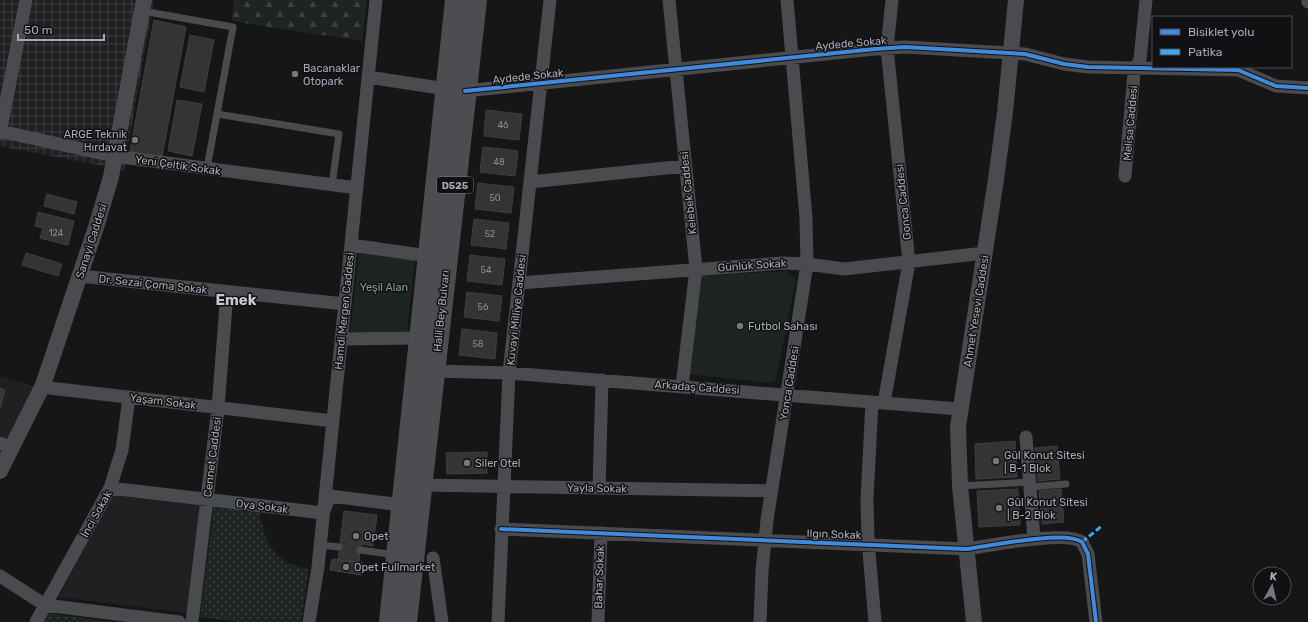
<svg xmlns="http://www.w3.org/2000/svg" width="1308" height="622" viewBox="0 0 1308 622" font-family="Rubik,sans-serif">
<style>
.built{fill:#202022}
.industrial{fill:url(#industrial-grid)}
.grass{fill:url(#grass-dots)}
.forest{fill:url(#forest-firs)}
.green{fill:#1e2520}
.building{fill:#343435;stroke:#3f3f42}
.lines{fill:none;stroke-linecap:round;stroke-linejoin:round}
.service{stroke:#4a4b4f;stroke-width:7}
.minor{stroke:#4a4b4f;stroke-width:13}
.tertiary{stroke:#4a4b4f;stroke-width:16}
.trunk{stroke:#4d4c50;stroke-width:22}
.quiet{stroke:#3fa9f5;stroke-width:3;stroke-dasharray:6 3;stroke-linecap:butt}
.cycleway-casing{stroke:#111012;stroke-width:6}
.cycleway{stroke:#408adc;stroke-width:4}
.poi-dot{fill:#75767e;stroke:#111012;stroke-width:1.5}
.labels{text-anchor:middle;stroke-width:3;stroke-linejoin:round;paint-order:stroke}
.number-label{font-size:9px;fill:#8b8c96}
.shield{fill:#111012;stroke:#7b7b85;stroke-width:1}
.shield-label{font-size:10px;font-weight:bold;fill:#a8a9b6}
.street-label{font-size:11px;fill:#a8a9b6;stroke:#111012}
.poi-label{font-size:11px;fill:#a8a9b6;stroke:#111012;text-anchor:start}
.park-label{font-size:11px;fill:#80a089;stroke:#111012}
.district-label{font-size:15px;font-weight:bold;fill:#c8c9d3;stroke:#111012}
</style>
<defs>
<pattern id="industrial-grid" width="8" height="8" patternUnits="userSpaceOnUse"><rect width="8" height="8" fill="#202022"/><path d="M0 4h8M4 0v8" fill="none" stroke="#3e3e40"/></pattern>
<pattern id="grass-dots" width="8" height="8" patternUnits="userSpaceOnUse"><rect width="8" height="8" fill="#1e2520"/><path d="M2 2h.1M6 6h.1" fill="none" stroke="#3c423e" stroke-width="1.8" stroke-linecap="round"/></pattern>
<pattern id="forest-firs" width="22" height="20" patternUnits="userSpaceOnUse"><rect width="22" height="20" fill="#1e2520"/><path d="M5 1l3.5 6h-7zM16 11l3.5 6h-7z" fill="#3c423e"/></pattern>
</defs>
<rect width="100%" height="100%" fill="#161616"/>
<path class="built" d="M0,376l33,10 -25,53 -8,-3z
M114,494l86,10 -13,109 -129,-16z"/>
<path class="industrial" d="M0,0h154l-30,170 -124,-24z"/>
<path class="grass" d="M214,506l46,6c4,31 15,52 49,57l-8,53h-62l-39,-5z
M47,613l66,9h-71z"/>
<path class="forest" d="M234,0h133l-5,41 -130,-20z"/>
<path class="green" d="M359,252l56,7 -8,73h-57z
M786,271l10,8 -20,101 -5,3 -83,-9 11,-98z"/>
<path class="building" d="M154,20l32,7 -24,130 -32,-6z
M190,35l24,5 -10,52 -24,-5z
M177,100l25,4 -10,52 -24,-5z
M486,110l36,4 -3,26 -35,-4z
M483,147l35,4 -3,25 -35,-4z
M478,183l36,4 -3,26 -36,-4z
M47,194l30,8 -3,12 -30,-8z
M38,212l36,9 -6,24 -28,-7 3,-10 -8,-2z
M474,219l35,4 -3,26 -35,-4z
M26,253l36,11 -4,12 -36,-11z
M470,255l35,4 -3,26 -35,-4z
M467,292l35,4 -3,25 -35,-4z
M462,329l35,4 -2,26 -36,-4z
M0,388l5,2 -5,19z
M1015,441l2,36 -41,2 -1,-35z
M1057,446l3,33 -22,2 -3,-33z
M487,452v21l-40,1 -1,-21z
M1018,489l2,36 -41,2 -2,-36z
M1061,489l3,33 -22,2 -3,-33z
M344,511l33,4 -4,31 -12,-2 -2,18 -21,-2z
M332,559l31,4 -2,12 -31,-5z"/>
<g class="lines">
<path class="service" d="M142,11l91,16 -26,141
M217,114l122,20 -7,51
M960,486l70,-4
M1030,487l36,-3
M320,545l19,2
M360,550l36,5"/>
<path class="minor" d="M669,0l27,269 -14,117
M1308,0v2
M368,77l78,12
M465,91l410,-42 30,-2 120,7 39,10 24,3 150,3 38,16 32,2
M0,131l114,25 243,32
M0,133l26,-133
M1125,176l9,-103 6,-14 6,-59
M530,182l155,-16
M351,245l77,11
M80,276l265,28
M519,283l264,-20 24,1 37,5 141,-16
M341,339l79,-1
M434,371l75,2 450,36
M41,387l292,34
M872,402l-5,97 1,41 7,82
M884,403l25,-141 -22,-214 5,-48
M1026,437l8,102
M0,443l12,5
M421,485l351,6
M110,488l213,25 7,-17 72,9
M599,488l3,-108
M501,529l465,20c24,-3 98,-19 116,-7l6,12 8,68
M433,558l9,64
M0,576l45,29 134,17
M36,622l74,-134 12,-38 7,-53
M192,622l26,-214 9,-116
M309,622l9,-55 58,-567
M498,622l11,-249 41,-373
M598,622l3,-89
M760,622l2,-51 5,-51 40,-256 -1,-46 -19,-218"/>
<path class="tertiary" d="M0,471l43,-86 54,-161 14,-47 33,-177
M974,622l-14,-136 -2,-59 38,-248 9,-67 11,-112"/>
<path class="trunk" d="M390,622l66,-622
M406,622l70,-622"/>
<path class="quiet" d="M1082,542l21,-17"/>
<g class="cycleway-casing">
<path id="cycleway" d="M465,91l410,-42 30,-2 120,7 39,10 24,3 150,3 38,16 32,2
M501,529l465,20c24,-3 98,-19 116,-7l6,12 8,68"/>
</g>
<use href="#cycleway" class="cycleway"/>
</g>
<g class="poi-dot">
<circle cx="295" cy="74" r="4"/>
<circle cx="135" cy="140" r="4"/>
<circle cx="740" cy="326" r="4"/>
<circle cx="996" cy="461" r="4"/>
<circle cx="467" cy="463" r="4"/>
<circle cx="999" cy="508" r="4"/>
<circle cx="356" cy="536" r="4"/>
<circle cx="346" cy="567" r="4"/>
</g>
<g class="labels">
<g class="number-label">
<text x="503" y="128">46</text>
<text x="499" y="165">48</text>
<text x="495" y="201">50</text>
<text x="56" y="236">124</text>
<text x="490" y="237">52</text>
<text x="486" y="273">54</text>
<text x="483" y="310">56</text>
<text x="478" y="347">58</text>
</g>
<rect class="shield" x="437" y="177" width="36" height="16" rx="3"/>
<g class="shield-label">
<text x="455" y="189">D525</text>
</g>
<g class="street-label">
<text transform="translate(851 43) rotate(-5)" y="4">Aydede Sokak</text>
<text transform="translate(528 76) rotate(-6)" y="4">Aydede Sokak</text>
<text transform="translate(1130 123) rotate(-85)" y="4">Melisa Caddesi</text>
<text transform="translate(178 165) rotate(8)" y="4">Yeni Çeltik Sokak</text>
<text transform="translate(688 193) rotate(-96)" y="4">Kelebek Caddesi</text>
<text transform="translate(903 202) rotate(-96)" y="4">Gonca Caddesi</text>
<text transform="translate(91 241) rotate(-72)" y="4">Sanayi Caddesi</text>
<text transform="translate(752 265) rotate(-4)" y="4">Günlük Sokak</text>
<text transform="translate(153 284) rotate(6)" y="4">Dr. Sezai Çoma Sokak</text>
<text transform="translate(516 310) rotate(-84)" y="4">Kuvayi Milliye Caddesi</text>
<text transform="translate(344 311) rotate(-84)" y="4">Hamdi Mergen Caddesi</text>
<text transform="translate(441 311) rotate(-84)" y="4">Halil Bey Bulvarı</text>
<text transform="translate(976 311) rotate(-81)" y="4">Ahmet Yesevi Caddesi</text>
<text transform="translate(789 383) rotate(-81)" y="4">Yonca Caddesi</text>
<text transform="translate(697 387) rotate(4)" y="4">Arkadaş Caddesi</text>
<text transform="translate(163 401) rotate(7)" y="4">Yaşam Sokak</text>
<text transform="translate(212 457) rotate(-83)" y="4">Cennet Caddesi</text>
<text transform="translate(597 488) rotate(1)" y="4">Yayla Sokak</text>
<text transform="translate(262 506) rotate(7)" y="4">Oya Sokak</text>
<text transform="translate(96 514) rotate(-61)" y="4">İnci Sokak</text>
<text transform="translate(834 534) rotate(2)" y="4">Ilgın Sokak</text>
<text transform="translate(599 577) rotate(-88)" y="4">Bahar Sokak</text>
</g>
<g class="poi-label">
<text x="303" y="72">Bacanaklar<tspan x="303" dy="13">Otopark</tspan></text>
<text x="127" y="138" text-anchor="end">ARGE Teknik<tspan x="127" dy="13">Hırdavat</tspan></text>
<text x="748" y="330">Futbol Sahası</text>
<text x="1004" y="459">Gül Konut Sitesi<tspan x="1004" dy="13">| B-1 Blok</tspan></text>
<text x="475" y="467">Siler Otel</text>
<text x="1007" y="506">Gül Konut Sitesi<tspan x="1007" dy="13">| B-2 Blok</tspan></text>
<text x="364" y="540">Opet</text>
<text x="354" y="571">Opet Fullmarket</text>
</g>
<g class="park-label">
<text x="384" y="291">Yeşil Alan</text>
</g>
<g class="district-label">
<text x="236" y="305">Emek</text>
</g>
</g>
<rect x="1152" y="16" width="140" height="52" fill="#111012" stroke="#4d4d54"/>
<rect x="1160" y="29" width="20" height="6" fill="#408adc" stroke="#4d4d54"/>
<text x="1188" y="36" font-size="12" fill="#a8a9b6">Bisiklet yolu</text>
<rect x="1160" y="49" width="20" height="6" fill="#3fa9f5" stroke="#4d4d54"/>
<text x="1188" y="56" font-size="12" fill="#a8a9b6">Patika</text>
<g transform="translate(1272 586) rotate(8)"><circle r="19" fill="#111012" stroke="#4d4d54"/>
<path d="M0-3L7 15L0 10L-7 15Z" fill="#75767e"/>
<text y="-6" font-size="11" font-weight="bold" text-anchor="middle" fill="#a8a9b6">K</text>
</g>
<path d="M18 34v6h86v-6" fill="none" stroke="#a8a9b6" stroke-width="2"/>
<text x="24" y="34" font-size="12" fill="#a8a9b6" stroke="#111012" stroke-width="3" paint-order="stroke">50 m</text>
</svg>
